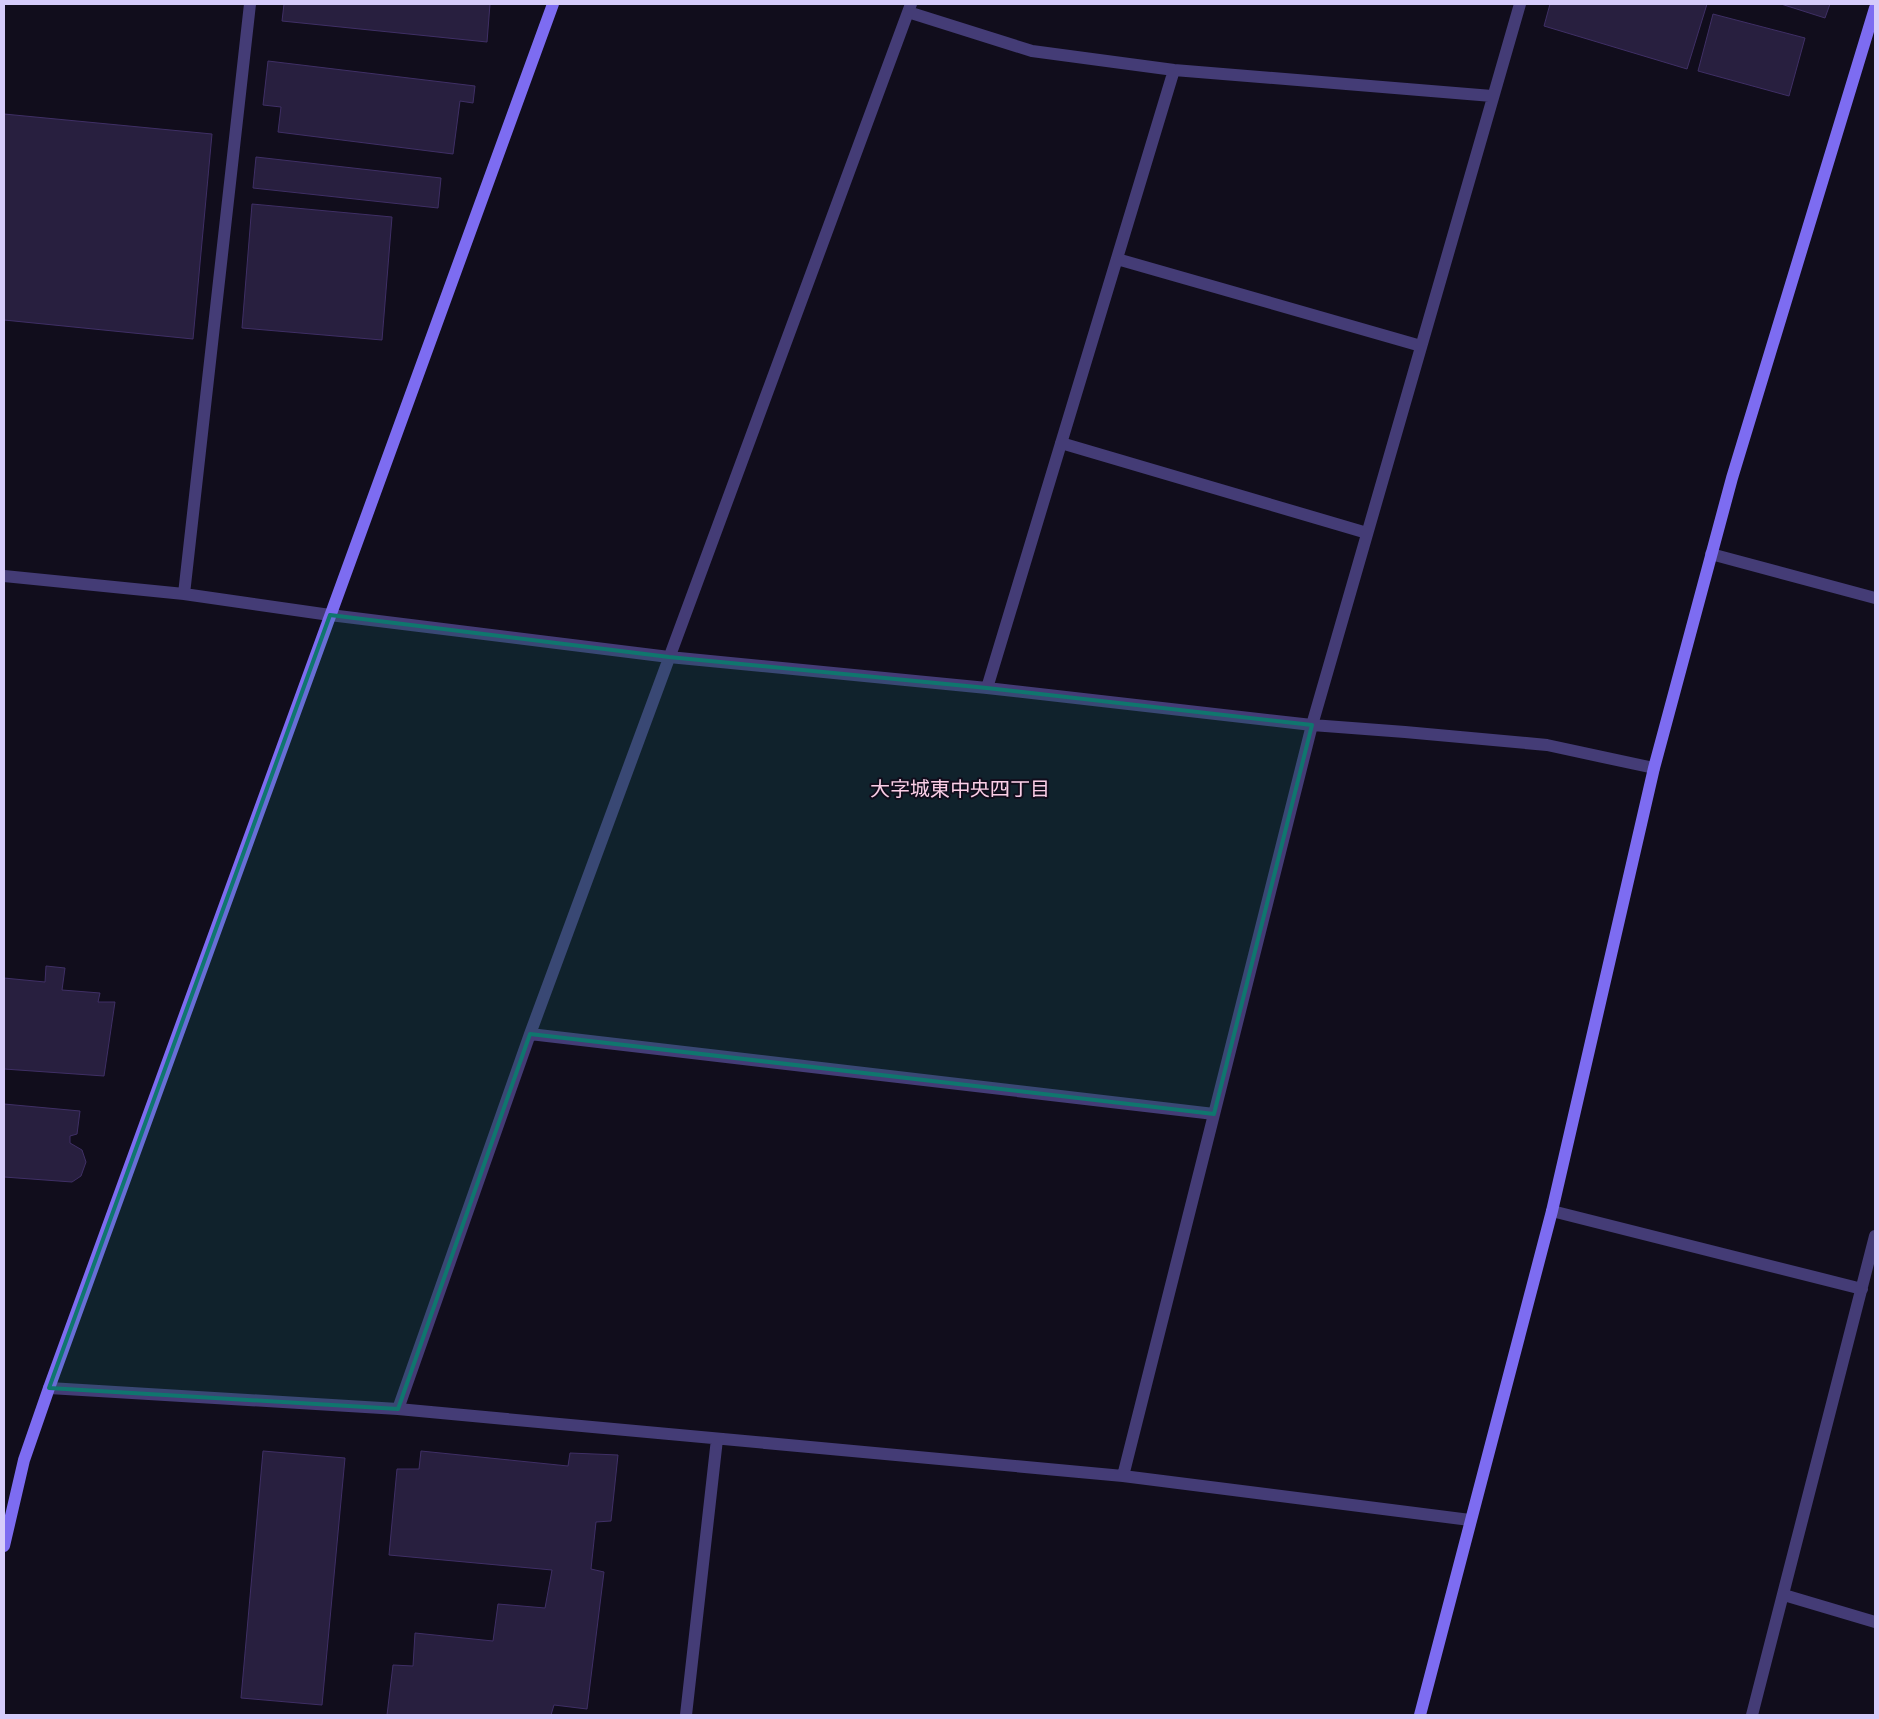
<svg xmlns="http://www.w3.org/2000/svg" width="1879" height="1719" viewBox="0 0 1879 1719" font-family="Commissioner,'Noto Sans JP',sans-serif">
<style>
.building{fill:#281f3f;stroke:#3f2f65}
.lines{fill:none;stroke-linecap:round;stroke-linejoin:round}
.street{stroke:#443c76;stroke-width:12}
.secondary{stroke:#7d6cf1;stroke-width:12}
.marked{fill:#0f766e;fill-opacity:0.2;stroke:#0f766e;stroke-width:4;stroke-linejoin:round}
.labels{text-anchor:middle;stroke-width:4;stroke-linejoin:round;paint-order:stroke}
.neighbourhood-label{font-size:20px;fill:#facee6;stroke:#110d1c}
</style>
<rect width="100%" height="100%" fill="#110d1c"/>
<path class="building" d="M284,4h206l-3,38 -205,-21z
M1550,4h157l-20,65 -143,-43z
M1781,4h49l-5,14z
M1713,14l92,24 -16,58 -91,-25z
M268,61l207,25 -2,17 -13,-2 -7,53 -175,-22 3,-25 -18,-2z
M4,114l208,20 -19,205 -189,-19z
M256,157l185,21 -3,30 -185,-20z
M252,204l140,13 -10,123 -140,-12z
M46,966l19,2 -3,22 38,3 -2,9h17l-11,74 -100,-7v-91l41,4z
M4,1104l76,7 -3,23 -7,2v7l12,7 4,12 -5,14 -9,6 -68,-5z
M263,1451l82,7 -23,247 -81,-7z
M421,1451l147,15 2,-13 48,2 -7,66 -15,1 -5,47 13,3 -17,137 -33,-4 -3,10h-164l6,-50 20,1 2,-33 78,8 5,-37 47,4 7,-38 -163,-15 8,-86h22z"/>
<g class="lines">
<path class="street" d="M908,12l124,39 142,19 318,26
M1117,259l304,87
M1061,443l306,90
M1711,554l164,44
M4,576l180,18 146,21 339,42 318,31 325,37 93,7 142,13 107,23
M184,594l66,-590
M987,688l187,-618
M530,1034l684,80
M1552,1211l310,78
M49,1388l349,21 725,67 347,44
M398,1409l132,-375 381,-1030
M1123,1476l189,-751 208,-721
M1784,1595l91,27
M686,1715l31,-276
M1752,1715l123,-479"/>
<path class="secondary" d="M4,1546l20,-86 25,-72 504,-1384
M1420,1715l132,-504 102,-443 78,-290 143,-470"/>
</g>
<path class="marked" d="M330,615l339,42 318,31 325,37 -98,389 -684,-80 -132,375 -349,-21z"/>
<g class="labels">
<g class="neighbourhood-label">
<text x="960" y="796">大字城東中央四丁目</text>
</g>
</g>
<rect width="1879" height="1719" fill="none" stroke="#d6ccfa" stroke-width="10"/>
</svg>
